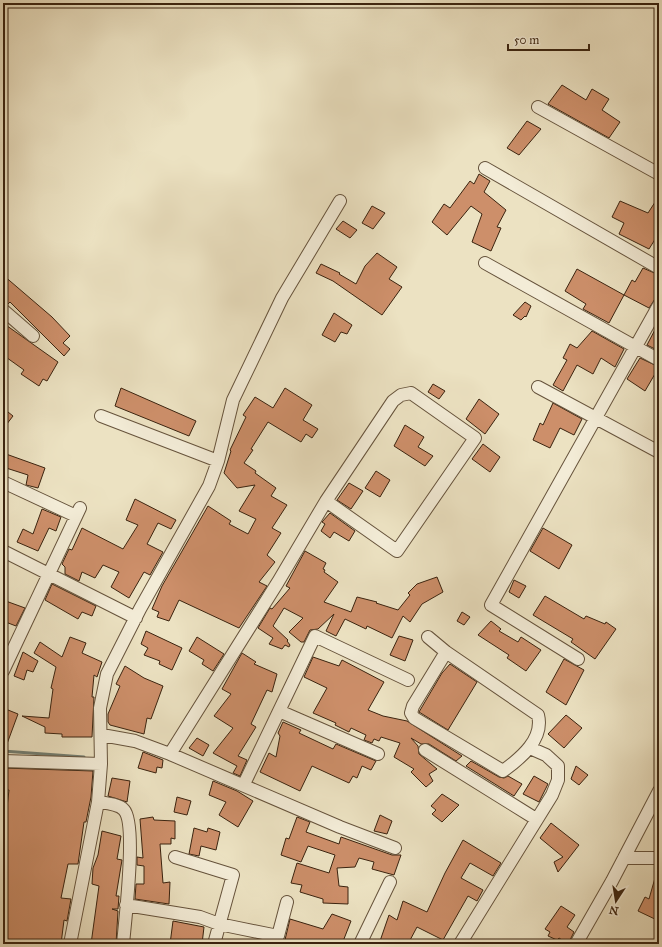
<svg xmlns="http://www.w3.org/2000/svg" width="662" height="947" viewBox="0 0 662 947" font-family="'IM FELL Great Primer',serif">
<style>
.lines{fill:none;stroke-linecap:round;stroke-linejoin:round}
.stream{stroke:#737f73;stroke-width:3}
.building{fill:#cd8f6a;stroke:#3a230f}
.minor-casing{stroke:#66533c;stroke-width:14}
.minor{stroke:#f3ecd7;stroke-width:12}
</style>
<rect width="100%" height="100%" fill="#ece2c2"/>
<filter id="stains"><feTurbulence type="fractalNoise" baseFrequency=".005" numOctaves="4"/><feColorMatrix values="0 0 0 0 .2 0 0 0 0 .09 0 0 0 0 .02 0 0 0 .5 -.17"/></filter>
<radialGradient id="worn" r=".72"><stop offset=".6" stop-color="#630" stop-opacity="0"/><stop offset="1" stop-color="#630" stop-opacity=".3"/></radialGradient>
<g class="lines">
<path class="stream" d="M3,751l81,6"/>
</g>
<path class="building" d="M562,85l24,15 6,-11 17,10 -7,11 18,12 -11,16 -61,-34z
M527,121l14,8 -22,26 -12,-7z
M479,174l11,7 -6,11 22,18 -9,17 4,1 -10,23 -19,-9 10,-28 -11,-8 -24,29 -15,-13 12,-18 6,4 20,-27 4,3z
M659,196v37l-10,16 -30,-15 5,-11 -12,-6 8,-16 28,12z
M372,206l13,7 -12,16 -11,-6z
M343,221l14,9 -7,8 -14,-9z
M377,253l20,14 -8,12 13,8 -20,28 -49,-34 -17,-8 5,-9 19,9 -1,1 17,10 9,-18z
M643,268l16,7v23l-4,1 -6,9 -25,-13 8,-15 3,2z
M577,269l47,26 -15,28 -26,-14 3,-5 -21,-13z
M3,275l49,42 18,19 -7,7 7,6 -6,7 -54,-54 -2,2 -5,-1z
M525,302l6,4 -5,11 -1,-1 -4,4 -8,-5z
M334,313l18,12 -5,9 -6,-2 -6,10 -13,-7z
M659,322v29l-12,-6z
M3,323l55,39 -11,19 -4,-2 -4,7 -18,-12 3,-4 -21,-15z
M592,331l32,18 -9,18 -14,-9 -8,16 -16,-9 -14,26 -10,-6 14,-25 -4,-2 7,-14 7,4z
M640,358l19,9 -14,24 -18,-12z
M433,384l12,7 -6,8 -11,-7z
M121,388l75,33 -7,15 -74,-30z
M285,388l27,17 -9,15 15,9 -6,9 -6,-4 -5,8 -33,-20 -17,27 2,1 -9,13 12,8 -1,2 21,15 -5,8 16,9 -15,23 9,5 -14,22 8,7 -16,20 8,4 -28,42 -60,-28 -10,21 -12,-4 2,-5 -7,-3 10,-23 46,-80 23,15 -2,3 19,10 8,-15 -17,-8 16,-26 -18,3 -13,-15 7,-22 -1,-1 16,-33 -3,-2 12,-18 18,11z
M479,399l20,15 -14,20 -19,-15z
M553,403l29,16 -8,16 -14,-7 -10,20 -17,-8 7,-17 3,2z
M3,408l10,8 -10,13z
M405,425l19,12 -6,10 15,9 -8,10 -31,-20z
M483,444l17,13 -10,15 -18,-13z
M6,454l39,14 -7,20 -12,-3 2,-10 -25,-8z
M376,471l14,9 -10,17 -15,-9z
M349,483l14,8 -12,18 -14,-9z
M135,499l41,21 -5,9 -13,-6 -11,21 16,8 -13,23 -6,-3 -15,26 -18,-11 8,-15 -16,-7 -8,13 -13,-6 -3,9 -14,-7v-7l-3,-3 7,-15 3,1 10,-22 41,21 15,-24 -12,-5z
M42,509l19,8 -5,14 -7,-3 -11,23 -21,-9 6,-13 10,5z
M330,513l25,18 -6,10 -15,-9 -4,6 -9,-7 4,-7 -3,-2z
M543,528l29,17 -13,24 -29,-18z
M305,551l21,12 -3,6 2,1 -1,2 14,10 -14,20 27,10 6,-15 20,5 -1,1 22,7 12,-15 -2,-2 9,-9 20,-7 6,15 -21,12 -12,18 -7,-6 -11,22 -25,-12 -1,3 -21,-10 -9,17 -10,-5 8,-17 -16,15 -8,1 -6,12h-3l-12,-10 14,-14 -19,-10 -11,18 15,14 -1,1 3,4 -1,2 -4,-2 -3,4 -13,-5 4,-6 -15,-10 12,-20 2,1 18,-21 -4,-2z
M514,580l12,6 -7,12 -10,-6z
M52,584l44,22 -4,10 -10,-4 -4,7 -33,-19z
M545,596l39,23 2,-3 19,8 1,-2 10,7 -21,30 -24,-17 2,-3 -40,-24z
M3,600l22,8 -9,18 -13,-5z
M462,612l8,5 -6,8 -7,-4z
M491,621l10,8 -2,2 19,11 3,-5 20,13 -15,21 -19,-13 2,-3 -31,-20z
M146,631l36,17 -10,22 -13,-6 1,-3 -16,-6 4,-7 -7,-4z
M399,636l14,4 -8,21 -15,-6z
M70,637l16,6 -4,10 20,9 -5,15 -3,-2 -2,22h2l-2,40h-30v-3l-17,-1v-6l-23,-11 27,2 4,-29 -2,-1 5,-21 -22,-14 6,-11 22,15z
M197,637l27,17 -11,17 -11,-7 2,-4 -15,-9z
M23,652l15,9 -5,11 -6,-2 -3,10 -10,-4z
M242,653l14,9 -2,2 23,10 -5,18 -5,-2 -16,34 5,3 -18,29 9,4 -7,16 -7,-3 4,-7 -24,-13 20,-25 -19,-12 17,-22 -9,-5z
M313,657l26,9 3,-6 42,22 -16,28 15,6 24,5 55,35 -6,5 -27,-17h-8l-10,-6 7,8 1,8 18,15 -8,5 4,7 -7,6 -15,-15 3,-3 -20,-12 6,-14 -19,-6 -2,4 -5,-2 -2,4 -8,-3 2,-5 -15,-7 -2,4 -14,-7 1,-2 -23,-10 14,-25 -23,-11z
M564,659l20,11 -18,35 -20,-13z
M450,664l27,18 -29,48 -29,-18 23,-39z
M125,666l19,12 19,8 -12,33 -4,-1 -3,16 -34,-9 -2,-3v-8l12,-28 -4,-2z
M3,708l15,6 -14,38h-1z
M566,715l16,13 -18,20 -16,-14z
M283,722l18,8 -2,3 34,16 3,-5 40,17 -5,9 -9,-4 -5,12 -4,-2 -4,7 -37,-17 -12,25 -40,-19 9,-19 7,4 4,-21 -2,-3z
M197,738l12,7 -6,11 -14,-8z
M143,752l20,8 -1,8 -5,-1 -1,6 -18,-5z
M471,761l28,16 5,1 4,-2 14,8 -8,12 -48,-30z
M576,766l12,9 -9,10 -8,-6z
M3,768l90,3 -2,26 -5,25h-2l-6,42h-10l-7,34 10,1 -4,22 -3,-1 -3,24h-58v-102l6,-52h-6z
M534,776l14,8 -9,18 -16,-8z
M112,778l18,3 -3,21 -19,-6z
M213,781l24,10 16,10 -15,26 -19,-12 7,-13 -17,-7z
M442,794l17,11 -17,17 -10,-8 4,-4 -5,-4z
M177,797l14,4 -4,14 -13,-3z
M380,815l12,6 -5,13 -13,-3z
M153,817l1,3 21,1v18l-4,-1v6h-11l3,39 7,-1 -1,22 -34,-5 1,-15h8v-18l-7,-1v-8l6,1 -3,-39z
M297,817l13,5 -4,10 33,12 2,-7 51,18h9l-7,20 -22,-6 2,-7 -15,-4 -4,9 -18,1 2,18 9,1v17l-25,-1v-4l-23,-7 2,-7 -11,-2 6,-20 32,10 6,-18 -27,-9 -7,16 -20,-7 5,-17 3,1z
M551,823l28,22 -21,27 -4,-10 9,-5 -23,-19z
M194,828l13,4 1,-4 12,4 -4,18 -15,-4 -2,10 -10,-2z
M102,831l19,5 -4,23 5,1 -6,36h3l-1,13h-6l6,2 -2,33h-25l8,-58 -7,-2 1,-16 5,-13z
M463,840l38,23 -8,13 -23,-13 -9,15 22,12 -6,11 -9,-5 -25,44 -26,-13 -9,17h-29l10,-29 8,5 6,-19 24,11 18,-39z
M657,871l2,1v49l-21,-10 7,-14 4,2z
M561,906l14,9 -8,12 7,5 -6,12 -9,-6 -2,2 -9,-4 2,-4 -5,-3z
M332,914l19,7 -9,23h-58l6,-25 33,10z
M173,921l31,6 -2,17h-32z"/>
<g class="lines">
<g class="minor-casing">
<path id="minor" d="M538,107l121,67
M485,168l174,100
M485,263l174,97
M3,310l30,26
M538,387l121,65
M101,416l117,45
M3,482l73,34
M3,551l133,67
M428,637l18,15 92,63c6,24 -17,43 -35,56l-89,-53 -3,-5 2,-7 33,-54
M578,659l-87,-54 168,-300
M3,671l77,-163
M279,711l99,43
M102,735l33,6 35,13 170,73 55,21
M425,750l111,69
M170,754l108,-172 48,-81 67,-100 8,-6 10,-2 64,45 -78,113 -71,-50
M3,761l98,3
M244,784l71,-148 93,44
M98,802c7,1 21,2 26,8 13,14 1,111 -1,134
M175,857l58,18 -19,69
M624,858h35
M126,905l74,12 19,7 59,12 9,-34
M70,944l28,-142 3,-38 -1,-56 7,-34 33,-65 69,-123 9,-25 15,-61 49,-102 58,-97
M360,944l30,-62
M460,944l92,-149 6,-15v-14l-12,-11 -16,-7
M576,944l36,-63 47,-90"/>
</g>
<use href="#minor" class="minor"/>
</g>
<rect width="662" height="947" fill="none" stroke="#ece2c2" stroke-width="16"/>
<rect x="4" y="4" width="654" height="939" fill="none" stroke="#3a230f" stroke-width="2"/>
<rect x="8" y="8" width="646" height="931" fill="none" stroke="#3a230f"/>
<g transform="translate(616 901) rotate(192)" stroke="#f3ecd7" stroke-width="3" paint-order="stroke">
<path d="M0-3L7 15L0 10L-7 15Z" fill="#3a230f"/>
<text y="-6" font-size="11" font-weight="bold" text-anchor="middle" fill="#3a230f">N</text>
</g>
<path d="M508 44v6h81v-6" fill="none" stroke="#3a230f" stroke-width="2"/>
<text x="514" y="44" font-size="12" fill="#3a230f" stroke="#f3ecd7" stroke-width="3" paint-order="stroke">50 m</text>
<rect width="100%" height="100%" filter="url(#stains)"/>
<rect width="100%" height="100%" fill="url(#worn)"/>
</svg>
